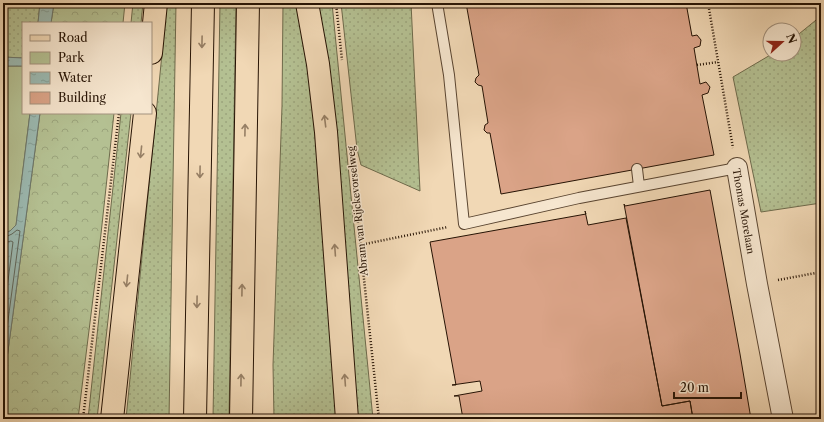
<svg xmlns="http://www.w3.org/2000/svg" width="824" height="422" viewBox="0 0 824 422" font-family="'Libre Caslon Text',serif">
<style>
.green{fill:url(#green-dots);stroke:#6d6a4b}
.forest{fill:url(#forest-crowns);stroke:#6d6a4b}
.pitch{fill:#b4c092;stroke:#6d6a4b}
.water{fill:url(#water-ripples);stroke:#6c776c}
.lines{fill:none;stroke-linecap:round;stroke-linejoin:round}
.shore{stroke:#60665a;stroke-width:1}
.building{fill:#daa387;stroke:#261304}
.lane-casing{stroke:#594430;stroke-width:12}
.street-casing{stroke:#594430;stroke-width:22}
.primary-casing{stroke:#261304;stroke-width:24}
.path{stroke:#261304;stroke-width:2.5;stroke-dasharray:1 2;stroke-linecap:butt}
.lane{stroke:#f6e6cf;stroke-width:10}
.street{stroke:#f6e6cf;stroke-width:20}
.primary{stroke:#f1d8b5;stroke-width:22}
.oneway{stroke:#967f65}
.labels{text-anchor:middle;stroke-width:3;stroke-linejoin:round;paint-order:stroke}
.street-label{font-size:10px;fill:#261304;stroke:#f6e6cf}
</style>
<defs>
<pattern id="green-dots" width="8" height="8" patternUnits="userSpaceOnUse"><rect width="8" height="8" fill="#b4c092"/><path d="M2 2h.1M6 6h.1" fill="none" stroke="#9ba47c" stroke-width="1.8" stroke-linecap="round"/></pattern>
<pattern id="forest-crowns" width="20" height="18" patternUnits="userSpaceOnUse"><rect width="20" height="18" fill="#b4c092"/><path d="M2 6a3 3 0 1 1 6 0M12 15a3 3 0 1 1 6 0" fill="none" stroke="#9ba47c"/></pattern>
<pattern id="water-ripples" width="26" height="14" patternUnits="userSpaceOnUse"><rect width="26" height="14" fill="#9bb9b1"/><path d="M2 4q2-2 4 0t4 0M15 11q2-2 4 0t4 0" fill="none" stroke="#859e97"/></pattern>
</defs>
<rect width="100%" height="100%" fill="#f1d8b5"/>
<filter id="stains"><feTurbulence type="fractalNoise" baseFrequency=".005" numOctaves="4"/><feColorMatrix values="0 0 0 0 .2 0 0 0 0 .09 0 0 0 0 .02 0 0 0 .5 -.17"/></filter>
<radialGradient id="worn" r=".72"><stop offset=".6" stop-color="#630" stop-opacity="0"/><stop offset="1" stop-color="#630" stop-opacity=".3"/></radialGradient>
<path class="green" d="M3,3h37l-2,20h-15v35l-20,-1z
M133,3h10l-2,20h-10z
M167,3h9l-7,416h-43z
M220,3h16l-7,416h-16z
M283,3h16l10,65 31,351h-66l-1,-54 9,-259z
M315,3h17l41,416h-16z
M341,3h70l9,188 -59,-26 -4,-16z
M821,16v187l-60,9 -28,-135 39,-23h22v-16z
M121,113h10l-34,306h-9z"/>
<path class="forest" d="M54,3h71l-2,20h-72z
M40,113h74l-13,121 -23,185h-75v-31z"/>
<path class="pitch" d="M3,66h20v47h7l-14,113 -6,5 -7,3z"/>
<path class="water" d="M40,3h14l-3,20h-13z
M3,57l20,1v8h-20z
M30,113h10l-37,275v-154l7,-3 6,-6z"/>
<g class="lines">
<path class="shore" d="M3,238l9,-4 5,-4 3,1 -17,127
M3,243l8,-2 2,1 -10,78"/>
</g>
<path class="building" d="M466,3h220l6,33 5,-1 4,5 -1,6 -6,2 6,36 6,-2 4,5 -2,6 -6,2 12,60 -213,39 -11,-61h-3l-3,-3 1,-5 3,-2 -6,-37 -4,-1 -3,-3 1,-4 3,-3z
M710,190l30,164 11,65h-58l-3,-18 -28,5 -38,-202 1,2z
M585,211l3,14 38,-7 36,188 28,-5 3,18h-230l-4,-23h-5l28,-5 -2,-10 -28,4h4l-26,-143 156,-28z"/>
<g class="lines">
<g class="lane-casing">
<path id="lane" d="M437,3l12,72 15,149 115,-26 158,-30
M637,169l2,17"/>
</g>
<g class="street-casing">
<path id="street" d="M737,168l20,116 26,135"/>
</g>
<g class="primary-casing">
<path id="primary" d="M307,3l11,61 8,68 21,287
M151,53l5,-50
M112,419l33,-306
M195,419l8,-416
M241,419l7,-416"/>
</g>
<path class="path" d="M336,3l6,57
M708,3l25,145
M697,65l21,-3
M355,195l24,224
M360,245l88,-18
M778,280l43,-8
M83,419l36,-306"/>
<use href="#lane" class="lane"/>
<use href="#street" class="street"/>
<use href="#primary" class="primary"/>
</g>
<defs><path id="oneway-shaft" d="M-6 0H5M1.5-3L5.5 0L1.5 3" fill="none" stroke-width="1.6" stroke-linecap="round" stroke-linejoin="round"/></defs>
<g class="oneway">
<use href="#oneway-shaft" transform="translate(202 42) rotate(91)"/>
<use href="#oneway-shaft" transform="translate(325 121) rotate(-97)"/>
<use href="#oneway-shaft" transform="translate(245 130) rotate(-89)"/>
<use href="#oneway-shaft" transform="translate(141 152) rotate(96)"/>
<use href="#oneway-shaft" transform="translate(200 172) rotate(91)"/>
<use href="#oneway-shaft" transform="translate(335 250) rotate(-94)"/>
<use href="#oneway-shaft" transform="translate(127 281) rotate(96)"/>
<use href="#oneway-shaft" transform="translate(242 290) rotate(-89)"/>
<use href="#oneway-shaft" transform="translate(197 302) rotate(91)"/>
<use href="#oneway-shaft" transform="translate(241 380) rotate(-89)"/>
<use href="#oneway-shaft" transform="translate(345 380) rotate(-94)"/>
</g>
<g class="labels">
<g class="street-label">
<text transform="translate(357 211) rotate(-96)" y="4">Abram van Rijckevorselweg</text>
<text transform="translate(744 211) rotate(80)" y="4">Thomas Morelaan</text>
</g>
</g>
<rect width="824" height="422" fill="none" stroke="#f1d8b5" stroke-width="16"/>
<rect x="4" y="4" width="816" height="414" fill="none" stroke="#261304" stroke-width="2"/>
<rect x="8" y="8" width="808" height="406" fill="none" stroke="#261304"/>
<rect x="22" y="22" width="130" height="92" fill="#f6e6cf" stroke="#a3927e"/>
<rect x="30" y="35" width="20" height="6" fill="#f1d8b5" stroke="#a3927e"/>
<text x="58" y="42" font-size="12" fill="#261304">Road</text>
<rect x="30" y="52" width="20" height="12" fill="#b4c092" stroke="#a3927e"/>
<text x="58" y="62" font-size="12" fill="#261304">Park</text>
<rect x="30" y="72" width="20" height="12" fill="url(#water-ripples)" stroke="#a3927e"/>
<text x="58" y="82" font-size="12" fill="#261304">Water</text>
<rect x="30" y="92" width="20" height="12" fill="#daa387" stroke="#a3927e"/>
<text x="58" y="102" font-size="12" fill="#261304">Building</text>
<g transform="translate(782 42) rotate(69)"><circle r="19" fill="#f6e6cf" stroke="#a3927e"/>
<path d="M0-3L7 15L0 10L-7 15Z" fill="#8f2418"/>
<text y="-6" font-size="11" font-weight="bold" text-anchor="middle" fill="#261304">N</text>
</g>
<path d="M674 392v6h67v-6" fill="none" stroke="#261304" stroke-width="2"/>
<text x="680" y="392" font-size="12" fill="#261304" stroke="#f6e6cf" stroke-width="3" paint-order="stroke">20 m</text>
<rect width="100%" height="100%" filter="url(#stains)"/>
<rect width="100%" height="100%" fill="url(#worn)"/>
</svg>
